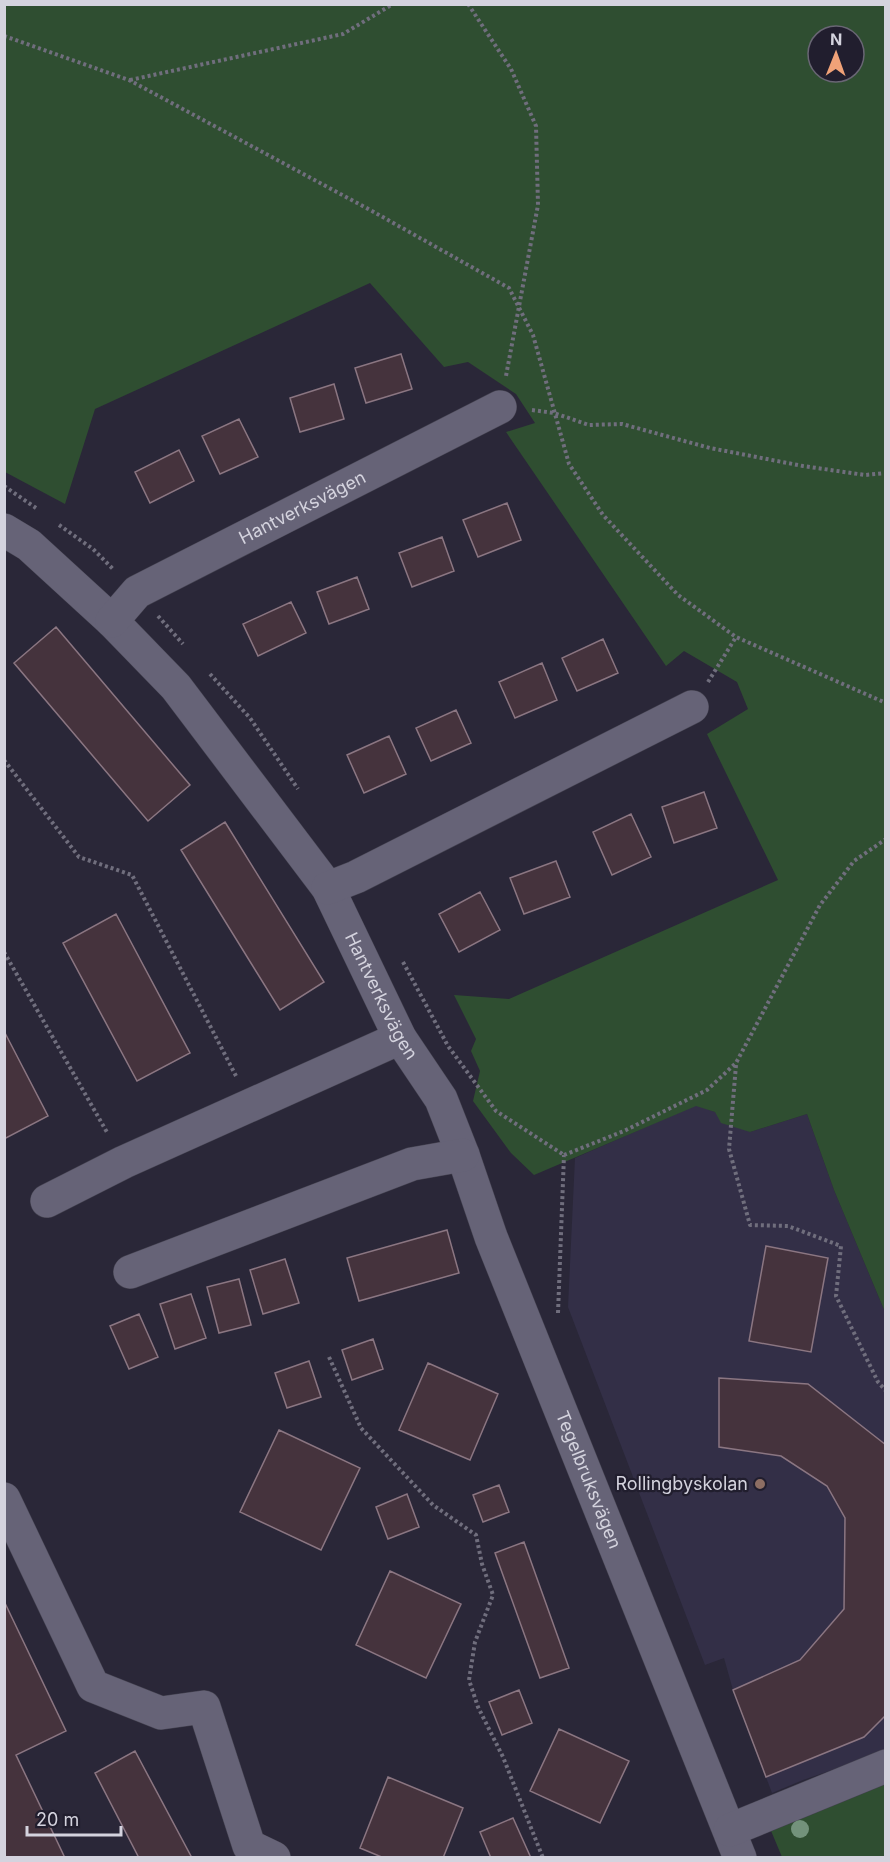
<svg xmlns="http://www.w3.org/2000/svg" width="890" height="1862" viewBox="0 0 890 1862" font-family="Inter,sans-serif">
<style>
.built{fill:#332f47}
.green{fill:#2f4e31;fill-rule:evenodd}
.building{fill:#45333d;stroke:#8b7682;stroke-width:1.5}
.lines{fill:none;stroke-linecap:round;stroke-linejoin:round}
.minor-casing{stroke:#454351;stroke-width:34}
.path{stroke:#706e7d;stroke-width:4;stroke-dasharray:3 3;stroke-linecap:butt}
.minor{stroke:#666377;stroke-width:33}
.tree{fill:#73927b}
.education-dot{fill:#8d6e63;stroke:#211e2e;stroke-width:2}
.labels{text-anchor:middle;stroke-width:4.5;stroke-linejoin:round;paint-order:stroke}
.street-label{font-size:18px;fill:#d4d3de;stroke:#211e2e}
.poi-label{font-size:18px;fill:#d4d3de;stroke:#211e2e;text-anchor:end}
</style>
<rect width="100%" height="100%" fill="#2a2738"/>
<path class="built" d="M696,1105l19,7 35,20 57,-18 27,76 51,122v440l-82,28 -31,13 -39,-103 -9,-32 -19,7 -137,-358 7,-149z"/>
<path class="green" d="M4,5h881v1307l-51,-122 -27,-76 -57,18 -29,-9 -6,-11 -19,-6 -162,69 -23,-22 -38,-52 7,-30 -9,-20 5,-12 -22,-44 55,4 269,-119 -71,-146 41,-25 -11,-27 -53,-31 -18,15 -160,-234 29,-9 -19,-29 -48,-32 -24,5 -74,-84 -275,126 -30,95 -60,-32zM818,36h36v36h-36z
M885,1784v73h-103l-13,-31z"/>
<path class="building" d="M401,354l11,35 -46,14 -11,-35z
M334,384l10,35 -44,13 -10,-34z
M239,419l19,38 -38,17 -18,-38z
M179,450l15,31 -44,22 -15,-31z
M507,503l14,37 -43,17 -15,-37z
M442,537l12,34 -42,16 -13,-34z
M357,577l12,32 -40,15 -12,-32z
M291,602l15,31 -48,23 -15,-32z
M56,627l134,158 -42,36 -134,-158z
M603,639l15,34 -41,18 -15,-33z
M542,663l15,37 -42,18 -16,-36z
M456,710l15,33 -40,18 -15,-33z
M389,736l17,38 -42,19 -17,-38z
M704,792l13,36 -43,15 -12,-36z
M631,814l20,43 -39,18 -19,-43z
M225,822l99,160 -44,28 -99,-160z
M556,861l14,36 -46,17 -14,-36z
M480,892l20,38 -41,22 -20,-38z
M116,914l74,139 -53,28 -74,-138z
M4,1031l44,85 -44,23z
M447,1230l12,43 -100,28 -12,-43z
M766,1246l62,12 -17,94 -62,-11z
M285,1259l14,44 -36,11 -13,-44z
M239,1279l12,46 -32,8 -12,-46z
M191,1294l15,44 -31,11 -15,-45z
M139,1314l19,43 -29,12 -19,-43z
M373,1339l10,30 -31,11 -10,-30z
M309,1361l12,36 -34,11 -12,-35z
M428,1363l70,31 -28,66 -71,-30z
M719,1378l89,6 78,61v270l-22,22 -98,40 -33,-87 67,-30 44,-51 1,-91 -18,-32 -46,-30 -62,-9z
M279,1430l81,38 -39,82 -81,-38z
M499,1485l10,27 -26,10 -10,-27z
M407,1494l12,33 -31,12 -12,-32z
M524,1542l45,126 -29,10 -45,-125z
M390,1571l71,33 -35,74 -70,-33z
M4,1601l62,130 -50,24 49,103h-61z
M519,1690l13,33 -30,12 -13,-33z
M559,1729l70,32 -29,62 -70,-32z
M135,1751l57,107h-53l-44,-85z
M388,1777l75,31 -20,50h-59l-24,-10z
M513,1818l18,40h-40l-11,-26z"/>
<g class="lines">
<g class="minor-casing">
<g id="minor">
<path id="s1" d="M4,530l25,15 83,76 64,66 152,201 72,150 41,61 22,56 28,82 249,621"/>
<path id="s2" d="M112,621l25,-29 363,-185"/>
<path d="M328,888l28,-11 336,-170"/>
<path d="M47,1201l77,-39 276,-124"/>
<path d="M130,1272l282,-108 51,-9"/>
<path d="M4,1499l89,187 68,27 43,-6 45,139 25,12"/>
<path d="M730,1830l156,-64"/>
</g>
</g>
<path class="path" d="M468,4l43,65 25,57 2,79 -32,171
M4,36l125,44 243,131 137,77 24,47 36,129 34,51 75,80 58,42 150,66
M130,80l213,-46 50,-30
M532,410l22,3 35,12 33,-1 88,24 93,18 62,9 21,-2
M4,486l32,22
M59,525l34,24 20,20
M158,616l25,28
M210,674l40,44 48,71
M708,682l28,-45
M4,760l75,97 53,18 104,201
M4,952l104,182
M403,962l45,84 48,65 68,44
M736,1065l-7,84 21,76 38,1 53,20 -5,50 42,86 8,9
M564,1155l60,-24 83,-41 29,-27 84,-158 34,-44 32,-22
M558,1313l6,-158
M329,1357l32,71 72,77 43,30 6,29 11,31 -18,47 -6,38 9,27 25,50 40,101"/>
<use href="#minor" class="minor"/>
</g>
<circle class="tree" cx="800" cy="1829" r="9"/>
<circle class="education-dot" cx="760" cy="1484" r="6"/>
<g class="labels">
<g class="street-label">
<text dy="6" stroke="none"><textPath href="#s2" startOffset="224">Hantverksvägen</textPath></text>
<text dy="6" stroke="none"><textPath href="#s1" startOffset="606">Hantverksvägen</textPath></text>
<text dy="6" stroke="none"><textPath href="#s1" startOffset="1134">Tegelbruksvägen</textPath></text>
</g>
<g class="poi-label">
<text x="748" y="1490">Rollingbyskolan</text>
</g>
</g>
<rect width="890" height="1862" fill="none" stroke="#d4d3de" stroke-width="12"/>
<g transform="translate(836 54) rotate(1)"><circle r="28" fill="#211e2e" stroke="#696674" stroke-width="1.5"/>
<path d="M0-4.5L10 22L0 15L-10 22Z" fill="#f0a278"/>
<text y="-9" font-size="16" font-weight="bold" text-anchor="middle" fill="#d4d3de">N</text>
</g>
<path d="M27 1826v9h94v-9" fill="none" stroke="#d4d3de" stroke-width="3"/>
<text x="36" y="1826" font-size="18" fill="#d4d3de" stroke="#211e2e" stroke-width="4.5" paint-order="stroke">20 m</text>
</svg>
